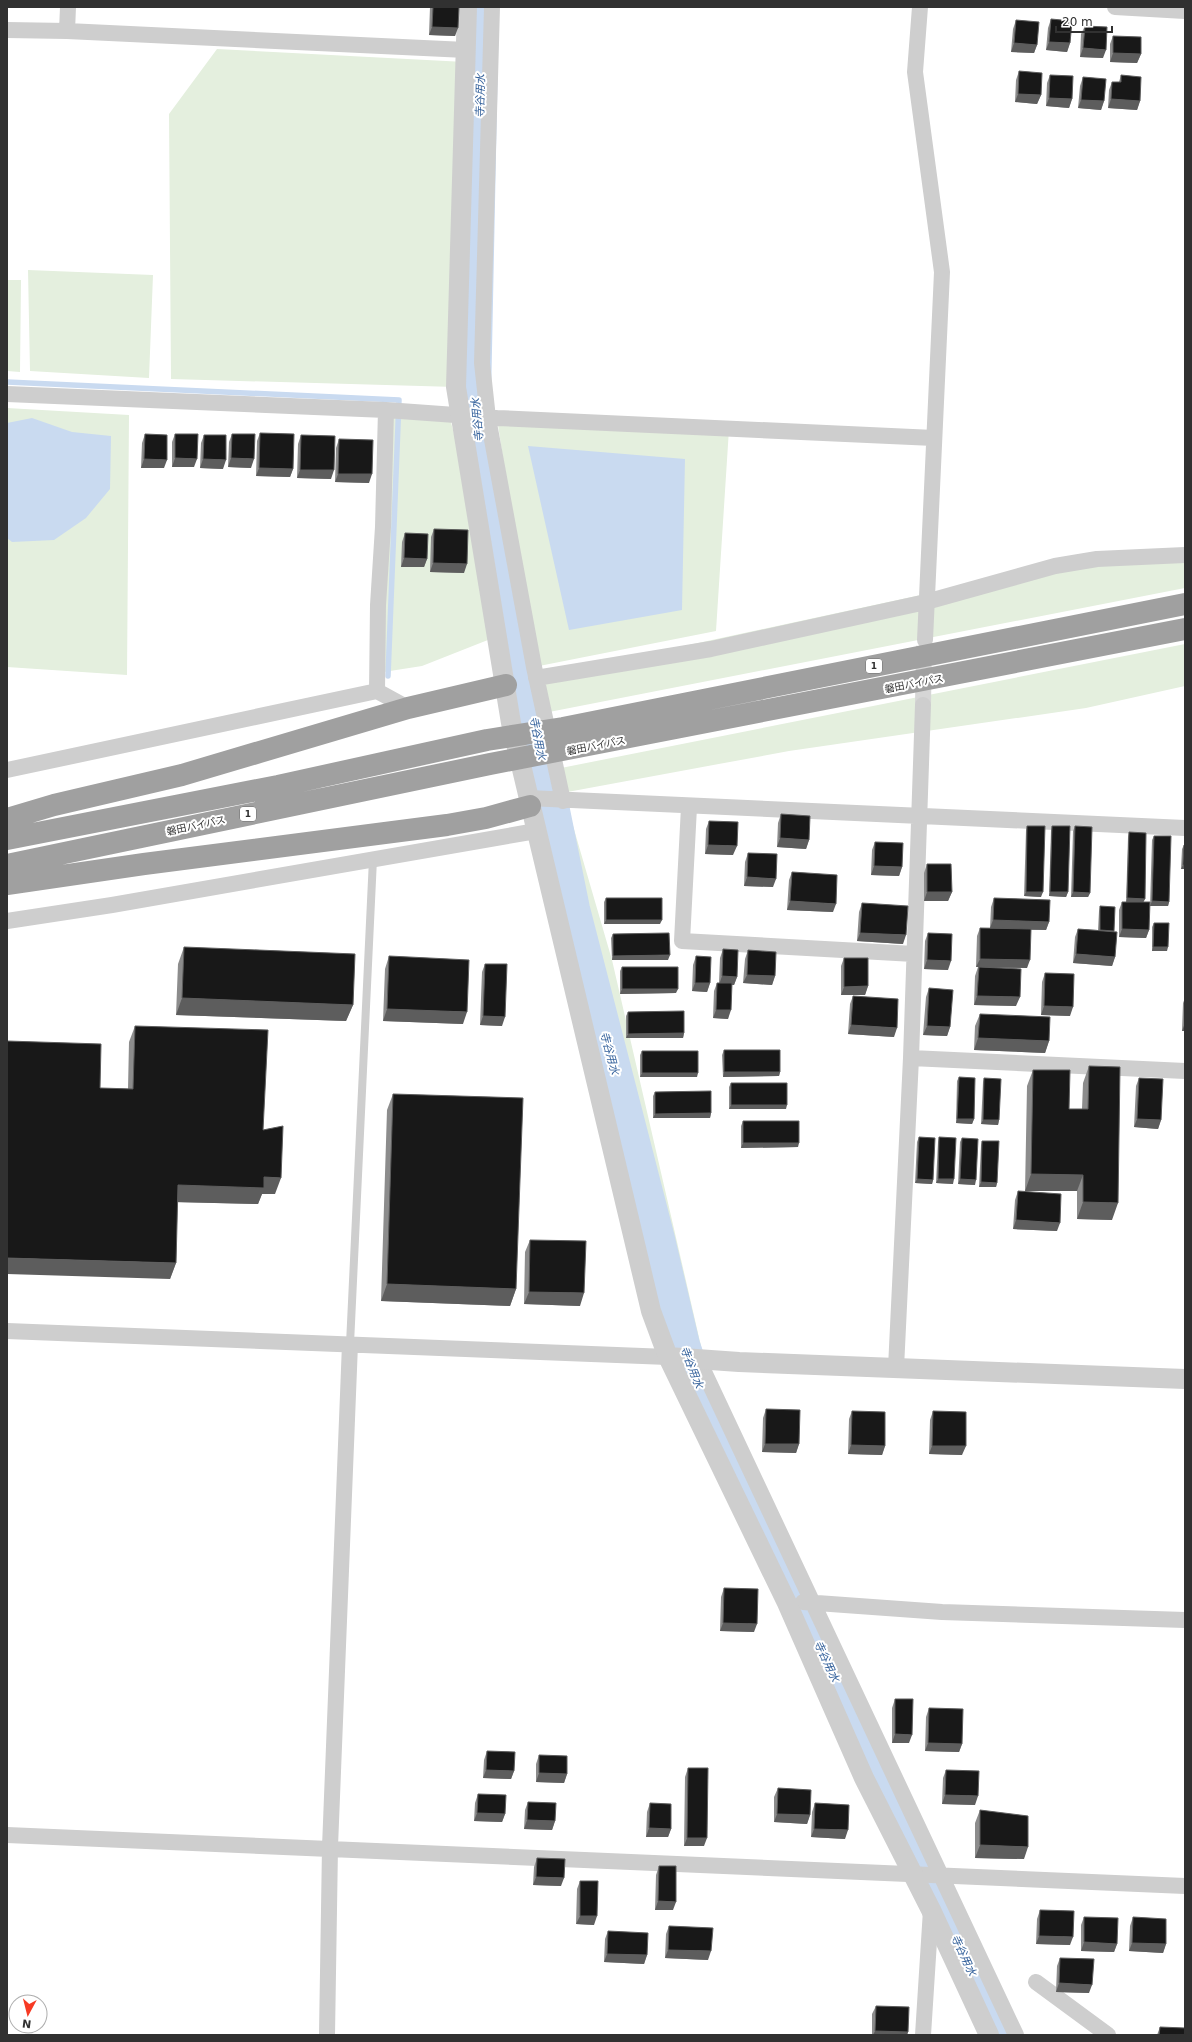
<svg xmlns="http://www.w3.org/2000/svg" width="1192" height="2042" viewBox="0 0 1192 2042" font-family="'DejaVu Sans','Noto Sans JP',sans-serif">
<style>
.green{fill:#e4efde}
.water{fill:#c9daf0}
.lines{fill:none;stroke-linecap:round;stroke-linejoin:round}
.stream{stroke:#c9daf0;stroke-width:5.5}
.river{stroke:#c9daf0;stroke-width:34}
.minor-tunnel{stroke:#d6d6d6;stroke-width:16;stroke-dasharray:16 8;stroke-linecap:butt}
.service{stroke:#cecece;stroke-width:8}
.minor{stroke:#cecece;stroke-width:16}
.tertiary{stroke:#cecece;stroke-width:20}
.trunk{stroke:#a0a0a0;stroke-width:22}
.wall{fill:#8c8c8c}
.shaded-wall{fill:#5d5d5d}
.building{fill:#181818;stroke:#5d5d5d}
.labels{text-anchor:middle;stroke-width:4;stroke-linejoin:round;paint-order:stroke}
.shield{fill:#fff;stroke:#6f6f6f;stroke-width:1}
.shield-label{font-size:9px;font-weight:bold;fill:#313131}
.street-label{font-size:10px;fill:#313131;stroke:#fff}
.water-label{font-size:11px;font-style:italic;fill:#35629c;stroke:#fff}
</style>
<rect width="100%" height="100%" fill="#fff"/>
<path class="green" d="M217,49l248,13 -9,325 -285,-8 -2,-265z
M28,270l125,5 -4,103 -119,-7z
M7,280h14l-1,92 -13,-1z
M7,408l122,7 -2,260 -120,-8z
M386,410l63,5 32,120 17,101 -76,30 -45,7z
M497,418l232,11 -13,202 -182,36z
M1185,557v31l-641,125 -8,-35 519,-112z
M1185,644v42l-99,22 -297,43 -227,42 -6,-24z
M571,819l41,141 92,399 312,676h-28l-320,-678 -132,-526z"/>
<path class="water" d="M32,418l40,14 39,4 -1,53 -24,29 -32,22 -42,2 -5,-4v-115z
M528,446l157,13 -3,151 -113,20z"/>
<g class="lines">
<path class="stream" d="M7,382l392,18 -11,276"/>
<path class="river" d="M482,7l-8,392 6,53 93,457 85,330 25,106 9,27 113,238 197,425"/>
<path class="minor-tunnel" d="M923,705l1,-59"/>
<path class="service" d="M350,1344l23,-485"/>
<path class="minor" d="M492,7l-10,356 6,55 46,249 29,134
M920,7l-5,65 27,200 -17,368
M1115,7l70,4
M7,30l60,1 399,19
M67,31l1,-24
M7,394l379,16 111,8 437,20
M536,678l175,-29 215,-47 129,-36 42,-7 88,-4
M377,691l1,-86 5,-78 3,-117
M7,770l370,-79 31,17
M528,798l657,30
M689,807l-7,134 232,13
M7,921l105,-16 424,-74
M911,1058l274,13
M7,1331l661,26
M698,1359l318,676
M896,1368l15,-310 12,-353
M803,1602l139,10 243,8
M7,1835c393,15 785,36 1178,51
M1036,1982l72,53
M327,2035l3,-188 20,-503
M923,2035l8,-125"/>
<path class="tertiary" d="M467,7l-11,380 55,336 140,588 17,46 119,246 77,175 67,132 58,125
M668,1357l71,5 446,17"/>
<path class="trunk" d="M7,819l47,-14 128,-30 226,-67 98,-23
M7,839l271,-53 209,-46 76,-12 622,-124
M7,865l483,-101 695,-135
M7,884l137,-20 303,-39 39,-7 44,-12"/>
</g>
<path class="wall" d="M430,7h29l-4,29 -26,-1z
M1051,19l19,24 -3,9 -21,-2 2,-22z
M1016,20l21,25 -3,8 -23,-1 2,-23z
M1085,26l18,32 -23,-1 1,-23z
M1113,36l28,18 -4,9 -27,-1v-18z
M1019,71l22,24 -4,9 -22,-2 1,-22z
M1050,75l22,24 -3,9 -23,-2 1,-23z
M1121,75l19,26 -3,9 -29,-2 1,-18 3,-8h7z
M1083,77l21,24 -3,9 -23,-2 2,-22z
M260,433l33,36 -3,8 -34,-1 1,-35z
M145,434l19,34h-23l1,-25z
M175,434l19,33h-22v-25z
M232,434l19,34 -23,-1 1,-25z
M204,435l19,34 -23,-1 1,-25z
M301,435l30,44 -34,-1 1,-34z
M339,439l30,44 -34,-1 1,-34z
M434,529l30,44 -34,-1 1,-35z
M405,533l22,26 -3,8h-23l1,-25z
M781,814l28,26 -3,9 -29,-2 1,-24z
M709,821l24,34 -28,-1 1,-25z
M1027,826l14,71 -17,-1 2,-66z
M1052,826l16,66 -2,5 -17,-1 2,-66z
M1075,826l15,67 -2,4h-17l2,-66z
M1129,832l20,98 -3,8 -27,-1v-27l3,-8h4l2,-65z
M1154,836l15,66 -1,4h-18l2,-66z
M875,842l27,25 -3,9 -28,-1 1,-25z
M1184,845l1,24h-4l1,-20z
M748,853l25,34 -29,-1 1,-24z
M927,864l25,28 -4,9h-24v-28z
M792,872l41,40 -46,-2 2,-30z
M1185,873v15h-1v-14z
M606,898l54,26h-56v-22z
M994,898l55,24 -3,8h-15l-4,38h-37l26,38 -42,-1 1,-29 3,-9h-2l1,-31 3,-8h10l1,-21z
M862,903l41,41 -46,-3 2,-29z
M1100,906l14,25 1,26 -3,9 -39,-3 2,-26 3,-8 20,1 1,-19z
M1154,923l13,28h-15v-24z
M928,933l20,37 -24,-1 1,-28z
M613,934l55,26h-56l-1,-22z
M184,947l169,58 -7,16 -170,-6 2,-51z
M723,949l14,28 -3,8h-2l-4,34 -15,-1 1,-27 3,-8h2l1,-25z
M748,950l27,26 -3,9 -29,-2 2,-24z
M389,956l74,68 -80,-3 2,-52z
M696,956l14,27 -3,9 -15,-1 1,-26z
M844,958l24,28 -3,9h-24v-29z
M485,964l17,62 -22,-1 2,-53z
M622,967l54,26 -56,1v-23z
M1045,973l25,43 -29,-1 1,-33z
M929,988l21,39 -3,9 -24,-1 3,-38z
M853,996l41,41 -46,-3 2,-30z
M1185,998v33h-3l1,-28z
M628,1012l56,21 -1,5h-57v-22z
M980,1014l69,27 -4,12 -71,-3 1,-24z
M135,1026l128,104 12,64h-13l-4,10 -81,-2 -1,61 -6,16 -70,-191 28,1 1,-47z
M724,1050l56,22 -1,4 -56,1 -1,-22z
M642,1051l55,26h-57v-22z
M1089,1066l23,154 -35,-1v-28h-52l2,-105 6,-16 36,39h13l1,-26z
M959,1077l15,42 -2,5 -16,-1 1,-42z
M984,1078l15,42 -1,5 -17,-1 2,-42z
M1139,1078l22,42 -3,9 -24,-2 2,-41z
M731,1083l55,26h-57v-22z
M655,1092l56,21 -1,5h-57v-22z
M393,1094l123,195 -6,17 -129,-5 6,-191z
M743,1121l55,26 -57,1v-22z
M919,1137l14,43 -1,4 -17,-1 2,-41z
M939,1137l14,47 -17,-1 2,-41z
M962,1138l13,47 -17,-1 2,-42z
M982,1141l15,42 -1,4h-17l2,-42z
M1018,1191l39,40 -44,-2 2,-29z
M530,1240l50,66 -56,-2 1,-52z
M766,1409l33,35 -3,9 -34,-1 1,-34z
M852,1411l33,35 -3,9 -34,-1 1,-35z
M933,1411l29,44 -33,-1 1,-34z
M724,1588l30,44 -34,-1 1,-34z
M895,1699l14,44h-17v-35z
M929,1708l33,36 -3,8 -34,-1 1,-34z
M487,1751l27,20 -3,8 -28,-1 1,-18z
M539,1755l28,19 -3,9 -28,-1v-18z
M688,1768l16,78h-20l1,-69z
M946,1770l29,35 -33,-1 1,-26z
M778,1788l32,27 -3,9 -33,-2v-25z
M478,1794l27,20 -3,8 -28,-1 1,-18z
M528,1802l27,19 -3,9 -28,-1 1,-19z
M650,1803l21,26 -3,8h-22l1,-25z
M815,1803l30,36 -34,-2 1,-25z
M980,1810l44,49 -49,-1v-35z
M537,1858l24,28 -28,-1 1,-18z
M659,1866l14,44h-18l1,-35z
M580,1881l14,44 -18,-1 1,-35z
M1040,1910l30,35 -34,-1 1,-25z
M1084,1917l33,27 -3,8 -33,-1v-26z
M1133,1917l33,27 -3,9 -34,-2 1,-25z
M669,1926l39,34 -43,-2 1,-24z
M608,1931l39,24 -3,9 -40,-2 1,-23z
M1060,1958l29,35 -33,-1 1,-26z
M876,2006l32,26 -1,3h-35v-21z
M1160,2027l25,8h-28z"/>
<path class="shaded-wall" d="M432,27l26,1 -3,8 -26,-1z
M1049,42l21,1 -3,9 -21,-2z
M1014,43l23,2 -3,8 -23,-1z
M1083,48l23,2 -3,8 -23,-1z
M1113,53l28,1 -4,9 -27,-1z
M1018,94l23,1 -4,9 -22,-2z
M1049,98l23,1 -3,9 -23,-2z
M1111,99l29,2 -3,9 -29,-2z
M1081,100l23,1 -3,9 -23,-2z
M175,458l22,1 -3,8h-22z
M231,458l23,1 -3,9 -23,-1z
M144,459l23,1 -3,8h-23z
M203,459l23,1 -3,9 -23,-1z
M259,468l34,1 -3,8 -34,-1z
M300,470h34l-3,9 -34,-1z
M338,474h34l-3,9 -34,-1z
M404,558l23,1 -3,8h-23z
M433,563l34,1 -3,9 -34,-1z
M780,838l29,2 -3,9 -29,-2z
M708,845l29,1 -4,9 -28,-1z
M1183,865h2v4h-4z
M874,866l28,1 -3,9 -28,-1z
M747,877l29,2 -3,8 -29,-1z
M927,892h25l-4,9h-24z
M1026,892h17l-2,5 -17,-1z
M1050,892h18l-2,5 -17,-1z
M1073,892l17,1 -2,4h-17z
M1127,898l18,1 -2,4h-17z
M790,901l46,3 -3,8 -46,-2z
M1152,901l17,1 -1,4h-18z
M606,920h56l-2,4h-56z
M993,920l56,2 -3,8 -56,-2z
M1122,929l27,1 -3,8 -27,-1z
M860,933l46,2 -3,9 -46,-3z
M1153,947h15l-1,4h-15z
M1076,954l39,3 -3,9 -39,-3z
M670,955l-2,5h-56l1,-4z
M980,959l50,1 -3,8 -51,-1z
M927,960l24,1 -3,9 -24,-1z
M747,975l28,1 -3,9 -29,-2z
M722,976l15,1 -3,8h-15z
M695,983h15l-3,9 -15,-1z
M868,986l-3,9h-24l3,-8z
M622,989h56l-2,4 -56,1z
M977,996l43,1 -4,9 -42,-1z
M182,998l171,7 -7,16 -170,-6z
M1044,1006l29,1 -3,9 -29,-1z
M387,1009l80,3 -4,12 -80,-3z
M716,1010h15l-3,9 -15,-1z
M483,1016l22,1 -3,9 -22,-1z
M1185,1023v8h-3z
M851,1025l46,3 -3,9 -46,-3z
M927,1026l23,1 -3,9 -24,-1z
M684,1033l-1,5h-57l2,-4z
M978,1038l71,3 -4,12 -71,-3z
M724,1072h56l-1,4 -56,1z
M642,1073h56l-1,4h-57z
M731,1105h56l-1,4h-57z
M711,1113l-1,5h-57l2,-4z
M957,1119h17l-2,5 -16,-1z
M1137,1119l24,1 -3,9 -24,-2z
M983,1120h16l-1,5 -17,-1z
M743,1143h56l-1,4 -57,1z
M1031,1174l52,1 -6,16h-52z
M264,1177l17,1 -6,16h-13l-4,10 -86,-2 6,-17z
M917,1179l16,1 -1,4 -17,-1z
M938,1179h16l-1,5 -17,-1z
M960,1179l16,1 -1,5 -17,-1z
M981,1182l16,1 -1,4h-17z
M1083,1202l35,1 -6,17 -35,-1z
M1016,1220l44,3 -3,8 -44,-2z
M7,1258l169,5 -6,16 -163,-5z
M387,1284l129,5 -6,17 -129,-5z
M529,1292l55,1 -4,13 -56,-2z
M765,1444h34l-3,9 -34,-1z
M851,1445l34,1 -3,9 -34,-1z
M932,1446h34l-4,9 -33,-1z
M723,1623l34,1 -3,8 -34,-1z
M895,1734l17,1 -3,8h-17z
M928,1743l34,1 -3,8 -34,-1z
M486,1770l28,1 -3,8 -28,-1z
M539,1773l28,1 -3,9 -28,-1z
M945,1795l33,1 -3,9 -33,-1z
M477,1813l28,1 -3,8 -28,-1z
M777,1814l33,1 -3,9 -33,-2z
M527,1820l28,1 -3,9 -28,-1z
M649,1828l22,1 -3,8h-22z
M814,1829l34,1 -3,9 -34,-2z
M687,1838h20l-3,8h-20z
M980,1845l48,2 -4,12 -49,-1z
M536,1877l28,1 -3,8 -28,-1z
M658,1901l18,1 -3,8h-18z
M580,1916h17l-3,9 -18,-1z
M1039,1936l34,1 -3,8 -34,-1z
M1084,1942l33,2 -3,8 -33,-1z
M1132,1943l34,1 -3,9 -34,-2z
M668,1950l43,1 -3,9 -43,-2z
M607,1954l40,1 -3,9 -40,-2z
M1059,1983l33,2 -3,8 -33,-1z
M875,2031l33,1 -1,3h-34z"/>
<path class="building" d="M433,7h26l-1,21 -26,-1z
M1051,19l21,2 -2,22 -21,-1z
M1016,20l23,2 -2,23 -23,-2z
M1085,26l22,1 -1,23 -23,-2z
M1113,36l28,1v17l-28,-1z
M1019,71l23,2 -1,22 -23,-1z
M1050,75l23,1 -1,23 -23,-1z
M1121,75l20,2 -1,24 -29,-2 1,-17h9z
M1083,77l23,2 -2,22 -23,-1z
M260,433l34,1 -1,35 -34,-1z
M145,434l22,1v25l-23,-1z
M175,434h23l-1,25 -22,-1z
M232,434h23l-1,25 -23,-1z
M204,435h22v25l-23,-1z
M301,435l34,1 -1,34h-34z
M339,439l34,1 -1,34h-34z
M434,529l34,1 -1,34 -34,-1z
M405,533l23,1 -1,25 -23,-1z
M781,814l29,2 -1,24 -29,-2z
M709,821l29,1 -1,24 -29,-1z
M1027,826h18l-2,66h-17z
M1052,826h18l-2,66h-18z
M1075,826l17,1 -2,66 -17,-1z
M1129,832l17,1 -1,66 -18,-1z
M1154,836h17l-2,66 -17,-1z
M875,842l28,1 -1,24 -28,-1z
M1184,845h1v20h-2z
M748,853l29,1 -1,25 -29,-2z
M927,864h24l1,28h-25z
M792,872l45,3 -1,29 -46,-3z
M606,898h56v22h-56z
M994,898l56,2 -1,22 -56,-2z
M1122,902h28l-1,28 -27,-1z
M862,903l46,3 -2,29 -46,-2z
M1100,906l15,1 -1,24 -14,-1z
M1154,923h15l-1,24h-15z
M980,928l51,1 -1,31 -50,-1z
M1078,929l39,3 -2,25 -39,-3z
M669,933l1,22 -57,1v-22z
M928,933l24,1 -1,27 -24,-1z
M184,947l171,7 -2,51 -171,-7z
M723,949l15,1 -1,27 -15,-1z
M748,950l28,2 -1,24 -28,-1z
M389,956l80,4 -2,52 -80,-3z
M696,956l15,1 -1,26h-15z
M844,958h24v28l-24,1z
M485,964h22l-2,53 -22,-1z
M622,967h56v22h-56z
M979,967l42,2 -1,28 -43,-1z
M1045,973l29,1 -1,33 -29,-1z
M717,983h15l-1,27h-15z
M929,988l24,2 -3,37 -23,-1z
M853,996l45,3 -1,29 -46,-3z
M684,1011v22l-56,1v-22z
M980,1014l70,3 -1,24 -71,-3z
M135,1026l133,4 -5,100 20,-4 -2,52 -17,-1v11l-86,-3 -2,78 -169,-5v-217l94,3 -1,44 33,1z
M724,1050h56v22h-56z
M642,1051h56v22h-56z
M1089,1066l31,1 -2,136 -35,-1v-27l-52,-1 2,-104h37l-1,39h19z
M959,1077l16,1 -1,41h-17z
M984,1078l17,1 -2,41h-16z
M1139,1078l24,1 -2,41 -24,-1z
M731,1083h56v22h-56z
M711,1091v22l-56,1v-22z
M393,1094l130,4 -7,191 -129,-5z
M743,1121h56v22h-56z
M919,1137l16,1 -2,42 -16,-1z
M939,1137l17,1 -2,41h-16z
M962,1138l16,1 -2,41 -16,-1z
M982,1141h17l-2,42 -16,-1z
M1018,1191l43,3 -1,29 -44,-3z
M530,1240l56,1 -2,52 -55,-1z
M766,1409l34,1 -1,34h-34z
M852,1411l33,1v34l-34,-1z
M933,1411l33,1v34h-34z
M724,1588l34,1 -1,35 -34,-1z
M895,1699h18l-1,36 -17,-1z
M929,1708l34,1 -1,35 -34,-1z
M487,1751l28,1 -1,19 -28,-1z
M539,1755l28,1v18l-28,-1z
M688,1768h20l-1,70h-20z
M946,1770l33,1 -1,25 -33,-1z
M778,1788l33,2 -1,25 -33,-1z
M478,1794l28,1 -1,19 -28,-1z
M528,1802l28,1 -1,18 -28,-1z
M650,1803l21,1v25l-22,-1z
M815,1803l34,2 -1,25 -34,-1z
M980,1810l48,6v31l-48,-2z
M537,1858l28,1 -1,19 -28,-1z
M659,1866h17v36l-18,-1z
M580,1881h18l-1,35h-17z
M1040,1910l34,1 -1,26 -34,-1z
M1084,1917l34,1 -1,26 -33,-2z
M1133,1917l33,2v25l-34,-1z
M669,1926l44,2 -2,23 -43,-1z
M608,1931l40,2 -1,22 -40,-1z
M1060,1958l34,1 -2,26 -33,-2z
M876,2006l33,1 -1,25 -33,-1z
M1160,2027l25,1v7h-26z"/>
<g class="labels">
<g class="shield">
<rect x="866" y="659" width="16" height="14" rx="3"/>
<rect x="240" y="807" width="16" height="14" rx="3"/>
</g>
<g class="shield-label">
<text x="874" y="669">1</text>
<text x="248" y="817">1</text>
</g>
<g class="street-label">
<text transform="translate(914 683) rotate(-11)" y="4">磐田バイパス</text>
<text transform="translate(596 745) rotate(-11)" y="4">磐田バイパス</text>
<text transform="translate(196 825) rotate(-12)" y="4">磐田バイパス</text>
</g>
<g class="water-label">
<text transform="translate(480 96) rotate(-89)" y="4">寺谷用水</text>
<text transform="translate(477 420) rotate(-95)" y="4">寺谷用水</text>
<text transform="translate(538 738) rotate(79)" y="4">寺谷用水</text>
<text transform="translate(610 1053) rotate(75)" y="4">寺谷用水</text>
<text transform="translate(692 1367) rotate(69)" y="4">寺谷用水</text>
<text transform="translate(827 1661) rotate(65)" y="4">寺谷用水</text>
<text transform="translate(964 1955) rotate(65)" y="4">寺谷用水</text>
</g>
</g>
<rect width="1192" height="2042" fill="none" stroke="#313131" stroke-width="16"/>
<g transform="translate(28 2014) rotate(187)"><circle r="19" fill="#ffffff" stroke="#adadad"/>
<path d="M0-3L7 15L0 10L-7 15Z" fill="#f73a24"/>
<text y="-6" font-size="11" font-weight="bold" text-anchor="middle" fill="#313131">N</text>
</g>
<path d="M1056 26v6h56v-6" fill="none" stroke="#313131" stroke-width="2"/>
<text x="1062" y="26" font-size="12" fill="#313131" stroke="#ffffff" stroke-width="3" paint-order="stroke">20 m</text>
</svg>
